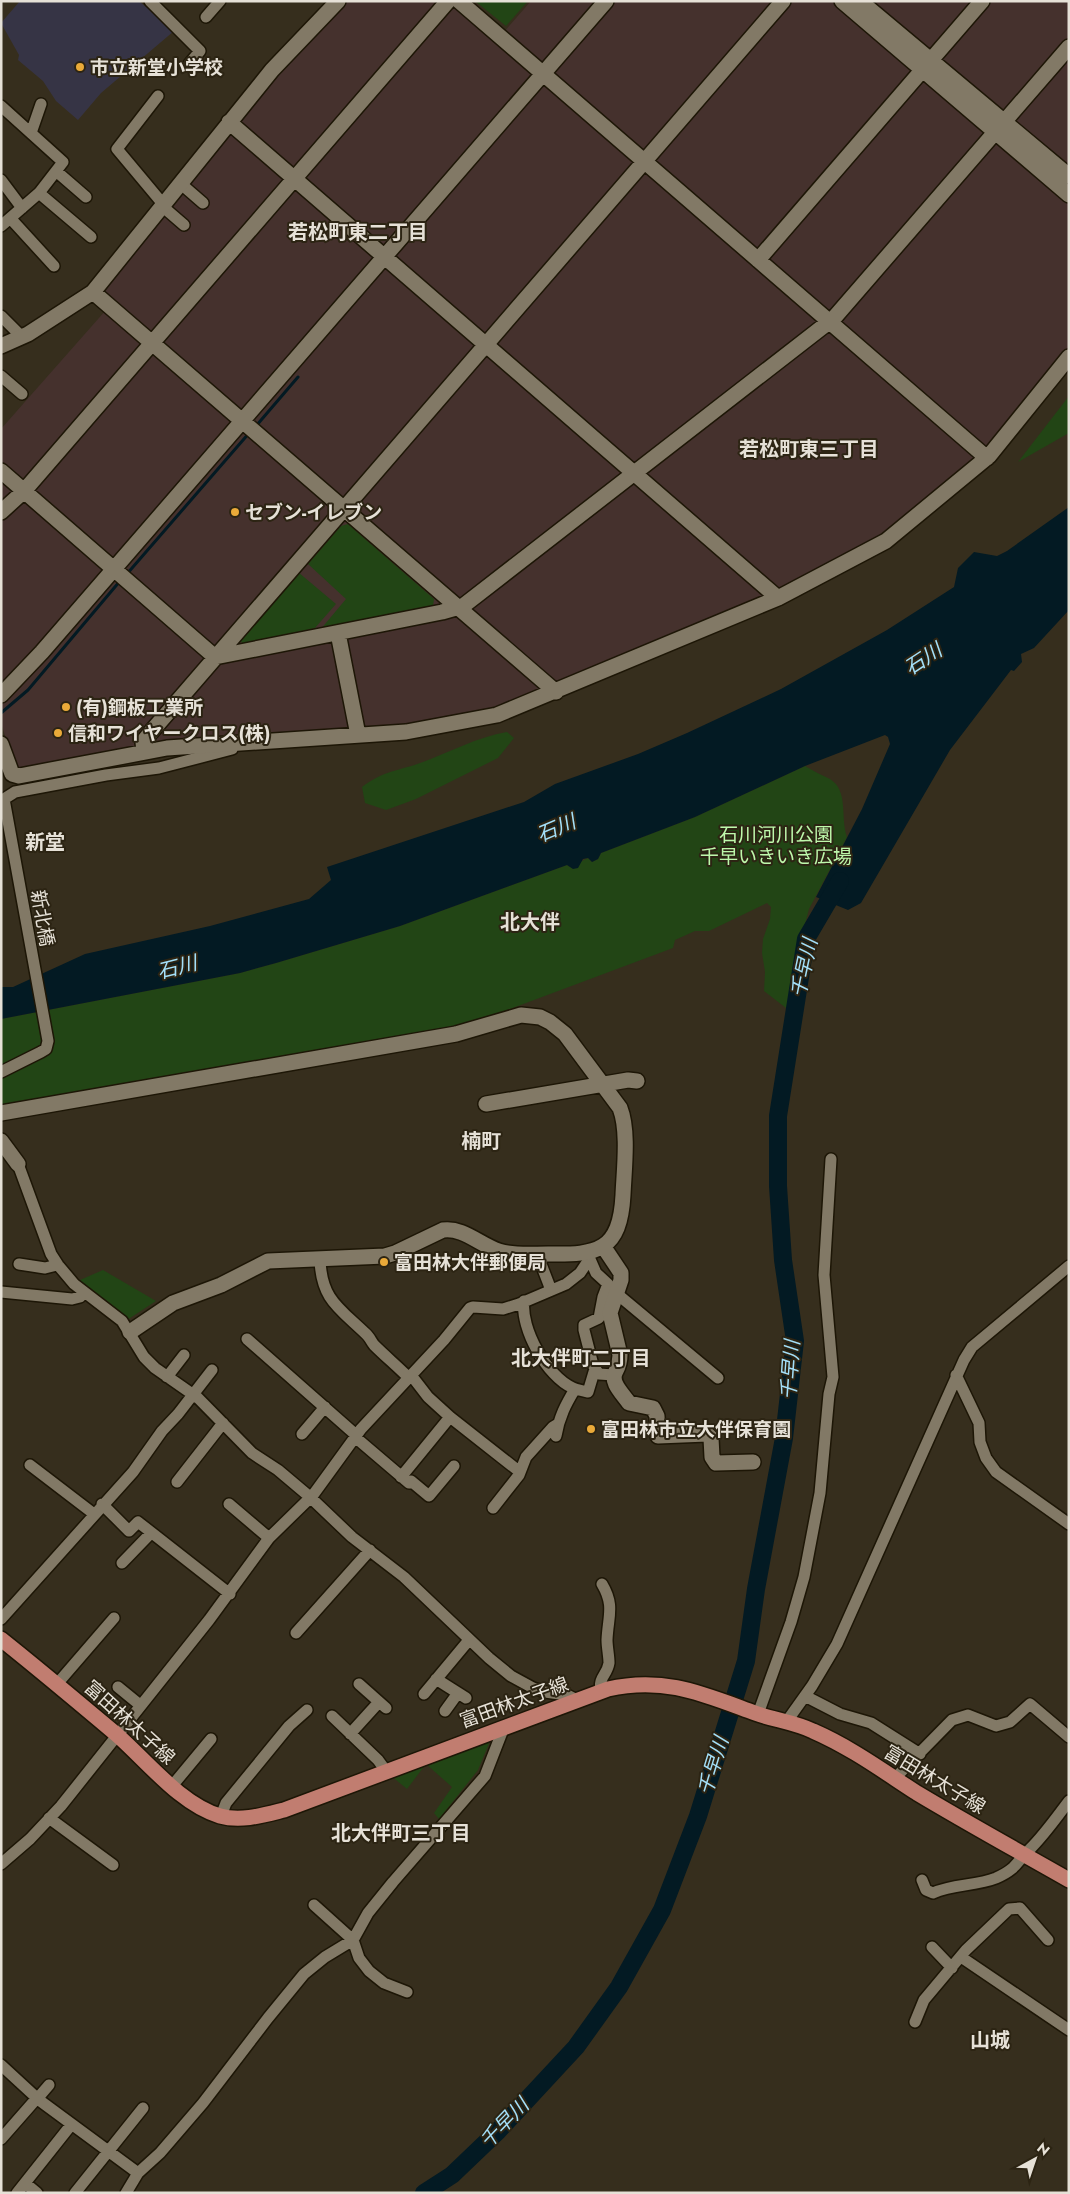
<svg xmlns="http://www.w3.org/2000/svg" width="1070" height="2194" viewBox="0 0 1070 2194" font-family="Jost,'Noto Sans JP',sans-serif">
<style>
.industrial{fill:#45312d}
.education{fill:#363445}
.green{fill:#224515}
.water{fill:#031a23}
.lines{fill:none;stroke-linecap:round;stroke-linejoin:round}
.stream{stroke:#031a23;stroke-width:3}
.river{stroke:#031a23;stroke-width:18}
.street-casing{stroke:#1d1606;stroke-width:14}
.secondary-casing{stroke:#1d1606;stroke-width:18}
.primary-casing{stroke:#1d1606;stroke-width:18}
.street{stroke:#827966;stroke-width:11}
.secondary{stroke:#827966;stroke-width:15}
.primary{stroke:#c17d70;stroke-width:15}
.poi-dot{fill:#eaaa39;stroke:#2c2413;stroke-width:2}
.labels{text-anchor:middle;stroke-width:4;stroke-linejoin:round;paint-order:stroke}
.poi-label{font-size:19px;font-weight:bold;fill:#e6e1d7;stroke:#2c2413;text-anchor:start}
.park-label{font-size:19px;fill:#bef8ab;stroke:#2c2413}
.street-label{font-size:19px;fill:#e6e1d7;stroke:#2c2413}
.neighbourhood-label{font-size:20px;font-weight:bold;fill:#e6e1d7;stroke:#2c2413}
.water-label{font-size:20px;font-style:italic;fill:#a4e0f9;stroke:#2c2413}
</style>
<rect width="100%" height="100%" fill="#362e1d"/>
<path class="industrial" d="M341,1h109l46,40 35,-40h538v345l-82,101 -19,19 -85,68 -104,59 -281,118 -88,19 -394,40 -15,-47v-294l105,-119 -14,-13 69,-88z"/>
<path class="education" d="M20,1h119l35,30 -73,62 -23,27 -22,-19 -13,-20 -25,-21 1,-5 -18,-32z"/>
<path class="green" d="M475,1h53l-22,25z
M1069,396v37l-51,29z
M348,524l86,75 -1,7 -113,24 26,-31 -38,-35 33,-38z
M298,572l38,32 -21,24 -71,17 -5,-6z
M507,732l7,6 -16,20 -82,41 -30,11 -21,-7 -3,-16c22,-17 37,-16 61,-25 27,-10 54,-25 84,-30z
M805,766c8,5 17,9 25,13 19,12 10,38 17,58l-38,72 -14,53 -7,44 -2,2 -22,-17 1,-19 -3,-19 1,-14 7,-20 1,-12 -4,-4 -58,28h-14l-20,9 -2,8 -214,80 -458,77v-86l239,-46 36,-10 124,-37 167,-61 3,2 18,-9 4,4 6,-3 3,-6 94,-36z
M103,1270l53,31 -29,19 -47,-40z
M492,1736l-14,34 -39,49 -5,-6 18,-26 -26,-23 -19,25 -17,-14z"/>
<path class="water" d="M1069,507v103l-35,38 -13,6 1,8 -8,9 -3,-1 -61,80 -89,153 -13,7 -32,-13 46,-88 28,-65 -2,-7 -3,-2 -80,31 -110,51 -94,36 -3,6 -6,3 -4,-4 -5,1 -5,9 -5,1 -6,-4 -167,61 -124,37 -36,10 -239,46v-32h12l72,-33 125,-28 99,-27 22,-19 -4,-13 197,-65 31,-18 83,-30 49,-21 94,-44 106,-59 67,-43 4,-19 16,-16 23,4 10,-5z"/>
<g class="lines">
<path class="stream" d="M256,426l42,-49
M126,575l124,-143
M1,713l27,-23 92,-109"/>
<path class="river" d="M424,2193l28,-18 46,-44 78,-84 43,-60 43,-77 36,-94 48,-155 10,-72 28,-151 11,-97 -12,-81 -5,-74v-70l28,-177 34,-58"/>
<g class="street-casing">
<path id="street" d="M150,1l50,50 -11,13
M206,17l14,-16
M158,96l-41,53 46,55
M1,106l62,56 -24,31 -38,33
M31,133l10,-29
M56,171l30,26
M1,180l21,28
M180,183l23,20
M39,193l52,44
M162,206l22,19
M11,219l43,47
M1,316l21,21
M1,376l21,18
M1,1072l40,-20 5,-3 2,-8 -44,-242 11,-7 91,-17 53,-7 73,-19v-4
M18,1164l33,90 7,11 16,19 48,37 22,36 11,11 43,30 54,55 26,17 32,27 42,40 52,40 85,81 22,18 22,12 12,4 22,3 10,5
M542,1254l-1,10 10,26
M589,1257l7,16 12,11 -5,13 -4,21 -15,7v5l9,35 6,9 15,1
M320,1259c1,40 19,49 45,74 4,3 6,8 9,12 11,11 23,21 34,32
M19,1264l26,4 12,-3
M1,1292l71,7 8,-2 4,-5
M616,1293l102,85
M524,1301c-4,27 23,76 49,87 5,2 10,3 15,4l6,-20 2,-3
M247,1339l109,96
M411,1375l17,22 22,20
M956,1375l23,48 1,19 6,16 10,14 73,52
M167,1377l17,-22
M302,1434l23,-27
M556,1436c3,-19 10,-32 19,-47
M355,1437l54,46 2,-2 18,15 25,-30
M30,1465l64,49
M401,1477l49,-60 70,55
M177,1482l46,-59
M102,1504l27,27 9,-9 92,72
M229,1504l40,34
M493,1508l26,-33 7,-18 27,-30 5,-3
M122,1563l29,-30
M1,1619l132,-147 29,-41 16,-17 34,-44
M296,1633l74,-83
M436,1679l30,19
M57,1684l57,-66
M359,1684l27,24
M118,1687l22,18
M601,1692c-3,-16 6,-16 8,-29 0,-7 -2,-16 -2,-23 1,-24 8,-34 -5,-56
M424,1694l45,-54
M805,1696l35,18 31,9 49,31
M445,1711l13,-18
M758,1714l33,-92 13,-45 16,-84 9,-99 4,-17 -9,-102 7,-116
M332,1716l46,44 8,11
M787,1721l25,-35 25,-42 127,-284 8,-13 97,-81
M350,1734l29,-32
M895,1778l57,-58 16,-5 28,11 14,-4 20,-18 39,33
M172,1786l39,-47
M221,1816l5,-13 63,-77 18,-16
M49,1818l64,47
M1,1864l29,-25 31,-33 148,-186 60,-82 44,-43 48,-66 83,-89 26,-32 3,-1 30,2 16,-5 47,-20 14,-11 6,-9 5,-1
M922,1880l4,10 7,3c20,-9 43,-7 63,-15 21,-9 20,-16 34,-29 15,-15 26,-31 39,-48
M314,1905l39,35 6,18 10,13 15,12 23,9
M932,1947l20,21
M961,1957l108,73
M915,2022l9,-22 42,-50 43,-41 11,-1 28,32
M1,2065l38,35 99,73
M37,2099l12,-14
M1,2139l36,-41
M25,2183l12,10
M17,2193l54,-68
M75,2193l68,-85
M126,2193l12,-20 22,-20 43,-50 65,-85 36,-44 21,-17 28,-17 15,-27 25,-31 92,-106 19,-49"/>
</g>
<g class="secondary-casing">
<path id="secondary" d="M459,1l528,457
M842,1l227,194
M860,1l209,175
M229,122l549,476
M758,260l224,-259
M93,292l463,400
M1,346l27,-12 65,-42 179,-222 66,-69
M1,471l214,186 227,-45 21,-6 371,-288 235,-271
M1,512l23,-21 424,-490
M338,633l20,102
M1,695l41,-43 564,-651
M1,744l11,30 7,2 148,-28 239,-16 91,-17 281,-117 108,-57 103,-85 80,-99
M144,752l-1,-10 8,-10 632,-731
M486,1104l142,-24 9,1
M1,1113l455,-79 65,-19 19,2 10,5 15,12 55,74c9,23 4,62 3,87 -3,56 -25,60 -75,59 -16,0 -34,2 -49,-3 -19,-6 -36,-24 -56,-21l-48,23 -10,3 -117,5 -47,24 -48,18 -43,29
M1,1141l17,23
M603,1246l18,27v7l-11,33 10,42c0,7 -1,10 -4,16 -7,11 7,23 13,32l24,5 4,8 1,20 49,-2 4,4 1,19 4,6 37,-1"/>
</g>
<g class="primary-casing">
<path id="primary" d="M1,1639c39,31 77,63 115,95 31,27 64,70 104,82 21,6 44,-1 64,-6l324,-121c56,-13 95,5 147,24 19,7 39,9 58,18 37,16 70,40 104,62 50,30 101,58 152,87"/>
</g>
<use href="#street" class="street"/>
<use href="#secondary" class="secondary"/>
<use href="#primary" class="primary"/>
</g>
<g class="poi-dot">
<circle cx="80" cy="67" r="5"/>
<circle cx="235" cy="512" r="5"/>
<circle cx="66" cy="707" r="5"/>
<circle cx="58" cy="733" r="5"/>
<circle cx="384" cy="1262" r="5"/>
<circle cx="591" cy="1429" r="5"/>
</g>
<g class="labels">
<g class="poi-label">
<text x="90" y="74">市立新堂小学校</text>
<text x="245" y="519">セブン-イレブン</text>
<text x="76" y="714">(有)鋼板工業所</text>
<text x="68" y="740">信和ワイヤークロス(株)</text>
<text x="394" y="1269">富田林大伴郵便局</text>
<text x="601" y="1436">富田林市立大伴保育園</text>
</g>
<g class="park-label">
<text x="776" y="841">石川河川公園<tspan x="776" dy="22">千早いきいき広場</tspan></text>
</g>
<g class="street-label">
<text transform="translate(43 918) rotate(80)" y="7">新北橋</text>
<text transform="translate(514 1702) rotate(-20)" y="7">富田林太子線</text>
<text transform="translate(130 1722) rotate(42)" y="7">富田林太子線</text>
<text transform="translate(935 1779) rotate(31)" y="7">富田林太子線</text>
</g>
<g class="neighbourhood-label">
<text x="358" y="239">若松町東二丁目</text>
<text x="809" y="456">若松町東三丁目</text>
<text x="45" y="849">新堂</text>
<text x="530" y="929">北大伴</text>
<text x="481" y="1148">楠町</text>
<text x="581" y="1365">北大伴町二丁目</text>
<text x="401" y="1840">北大伴町三丁目</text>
<text x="990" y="2047">山城</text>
</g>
<g class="water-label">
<text transform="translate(923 659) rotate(-33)" y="7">石川</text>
<text transform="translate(556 828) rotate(-23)" y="7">石川</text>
<text transform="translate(177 967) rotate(-14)" y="7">石川</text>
<text transform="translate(804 968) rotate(-78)" y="7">千早川</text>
<text transform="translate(790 1370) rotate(-86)" y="7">千早川</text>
<text transform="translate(713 1766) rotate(-73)" y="7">千早川</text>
<text transform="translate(504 2123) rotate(-46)" y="7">千早川</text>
</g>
</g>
<rect width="1070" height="2194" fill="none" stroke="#e6e1d7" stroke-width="5"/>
<g transform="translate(1035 2159) rotate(40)" stroke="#2c2413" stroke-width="4" paint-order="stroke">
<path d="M0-4L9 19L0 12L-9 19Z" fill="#e6e1d7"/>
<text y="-8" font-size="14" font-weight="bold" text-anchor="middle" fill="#e6e1d7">N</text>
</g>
</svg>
